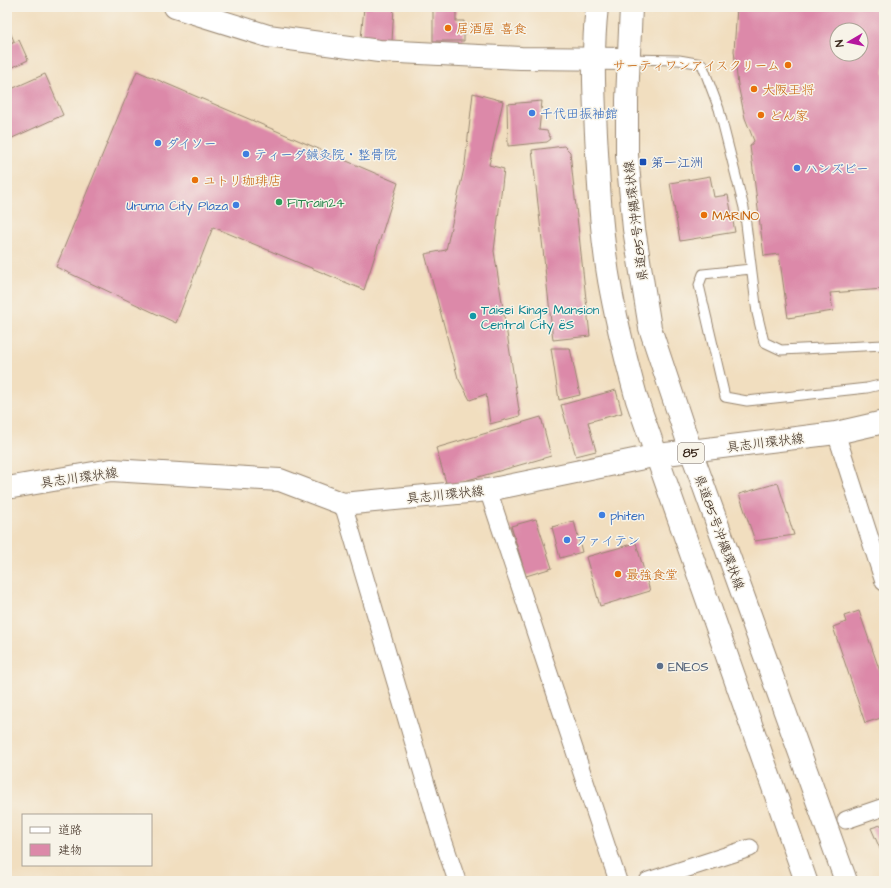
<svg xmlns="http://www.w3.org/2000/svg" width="891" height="888" viewBox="0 0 891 888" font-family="'Architects Daughter','Klee One',sans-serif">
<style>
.building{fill:#dc89a9;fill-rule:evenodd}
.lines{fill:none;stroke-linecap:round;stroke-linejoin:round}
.service-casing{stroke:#96846e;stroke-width:11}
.minor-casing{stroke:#96846e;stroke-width:19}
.tertiary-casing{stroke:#96846e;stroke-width:24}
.secondary-casing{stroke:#96846e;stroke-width:24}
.primary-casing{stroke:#96846e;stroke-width:24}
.service{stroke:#fff;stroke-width:9}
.minor{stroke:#fff;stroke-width:17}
.tertiary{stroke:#fff;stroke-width:22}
.secondary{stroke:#fff;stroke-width:22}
.primary{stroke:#fff;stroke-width:22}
.food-dot{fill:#e8710a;stroke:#f7f3e8;stroke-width:1.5}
.shop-dot{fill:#3f7fe0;stroke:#f7f3e8;stroke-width:1.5}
.transit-dot{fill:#1a4fb4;stroke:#f7f3e8;stroke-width:1.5}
.leisure-dot{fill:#2e9e5b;stroke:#f7f3e8;stroke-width:1.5}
.culture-dot{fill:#0f9aa8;stroke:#f7f3e8;stroke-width:1.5}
.service-dot{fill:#5c6f8a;stroke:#f7f3e8;stroke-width:1.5}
.labels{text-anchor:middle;stroke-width:3;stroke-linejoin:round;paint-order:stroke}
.shield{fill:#f7f3e8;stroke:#73665b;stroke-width:1}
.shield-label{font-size:12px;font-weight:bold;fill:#3b2a1e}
.food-label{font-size:13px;fill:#c56008;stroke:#f7f3e8;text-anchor:start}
.shop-label{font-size:13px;fill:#366cbe;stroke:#f7f3e8;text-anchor:start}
.transit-label{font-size:13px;fill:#164399;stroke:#f7f3e8;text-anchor:start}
.leisure-label{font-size:13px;fill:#27864d;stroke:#f7f3e8;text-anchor:start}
.street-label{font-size:13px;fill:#3b2a1e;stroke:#f7f3e8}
.culture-label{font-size:13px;fill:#0d838f;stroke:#f7f3e8;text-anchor:start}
.service-label{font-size:13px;fill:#4e5e75;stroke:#f7f3e8;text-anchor:start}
</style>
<rect width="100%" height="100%" fill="#f7f3e8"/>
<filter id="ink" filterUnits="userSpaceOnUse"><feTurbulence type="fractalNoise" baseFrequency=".025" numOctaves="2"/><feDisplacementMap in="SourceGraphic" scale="8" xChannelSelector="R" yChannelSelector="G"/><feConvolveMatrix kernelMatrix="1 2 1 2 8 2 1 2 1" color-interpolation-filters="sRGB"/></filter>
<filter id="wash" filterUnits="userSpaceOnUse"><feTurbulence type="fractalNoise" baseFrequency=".012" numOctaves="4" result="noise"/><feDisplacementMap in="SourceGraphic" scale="16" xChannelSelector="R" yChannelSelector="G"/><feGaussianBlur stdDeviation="0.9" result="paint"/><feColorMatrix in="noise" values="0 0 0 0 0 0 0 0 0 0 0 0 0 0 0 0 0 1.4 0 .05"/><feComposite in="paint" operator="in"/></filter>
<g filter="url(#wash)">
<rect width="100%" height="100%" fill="#f1debf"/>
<g id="blocks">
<path class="building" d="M364,7h30l-2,34 -31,-2z
M433,7h23v14h8v20h-31z
M737,7h147v282l-54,4 3,18 -45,7 -9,-64 -15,2 -14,-110 4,-5 -9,-23 -7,-33 -4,-34zM837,30h24v24h-24z
M7,25l7,16 -7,4z
M19,40l9,20 -21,10v-24z
M137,71l261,112 -34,107 -151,-63 -37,96 -120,-56z
M45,74l18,41 -53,24 -3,-6v-42z
M473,93l30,8 -14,64 15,4 -10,82 26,165 -30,8 -4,-30 -16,6 -12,-22 -33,-124 21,-4 19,-86z
M542,101l-3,29 8,1 4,8 -4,3 -39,4 -1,-42z
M564,146l6,6 20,184 -37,4 -21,-190z
M710,176l4,21 14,-2 7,37 -55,9 -10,-58z
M551,348h19l10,47 -21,5z
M616,390l6,23 -34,9 8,29 -20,5 -15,-51z
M541,417l10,39 -104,30 -11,-38z
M778,483l16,52 -39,6 -16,-47z
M536,519l16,49 -26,8 -15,-50z
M574,521l8,31 -22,6 -8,-31z
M636,543l14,48 -50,15 -14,-49z
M859,611l25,72v43l-3,-8 -16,5 -32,-96 13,-5 -2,-6z
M884,824v34l-13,-30z"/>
</g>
</g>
<g filter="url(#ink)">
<use href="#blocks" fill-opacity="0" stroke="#96846e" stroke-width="1"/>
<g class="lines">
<g class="service-casing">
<path id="service" d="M628,59l51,1 23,4 17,45 25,99 13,105 7,29 17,8 103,-5
M751,269l-48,5 -4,11 26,112 22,4 120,-13 17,-4"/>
</g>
<g class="minor-casing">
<path id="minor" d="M836,433l48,149
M488,490l130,391
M343,504l96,324 18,53
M846,820l38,-13
M648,881l102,-33"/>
</g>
<g class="tertiary-casing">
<path id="tertiary" d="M175,7l93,29 111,15 142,7 107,1"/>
</g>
<g class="secondary-casing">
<path id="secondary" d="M7,488l104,-18 169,10 63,24 145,-14 170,-35 178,-22 48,-11"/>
</g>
<g class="primary-casing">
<path id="primary" d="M597,7c-5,42 -3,85 -1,127 3,53 5,105 15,157 7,37 16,73 26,109l169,481
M631,7l-4,93v55l7,74 16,99 41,123 155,430"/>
</g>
<use href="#service" class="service"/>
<use href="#minor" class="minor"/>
<use href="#tertiary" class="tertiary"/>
<use href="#secondary" class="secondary"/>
<use href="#primary" class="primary"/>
</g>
</g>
<g class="food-dot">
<circle cx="448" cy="28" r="4"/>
<circle cx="788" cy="65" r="4"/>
<circle cx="754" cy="89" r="4"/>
<circle cx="761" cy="115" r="4"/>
<circle cx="195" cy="180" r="4"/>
<circle cx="704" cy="215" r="4"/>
<circle cx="618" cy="574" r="4"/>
</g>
<g class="shop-dot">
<circle cx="532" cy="113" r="4"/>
<circle cx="158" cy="143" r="4"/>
<circle cx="246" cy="154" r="4"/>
<circle cx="797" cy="168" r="4"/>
<circle cx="236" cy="205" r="4"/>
<circle cx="602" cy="515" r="4"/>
<circle cx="567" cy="540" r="4"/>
</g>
<rect class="transit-dot" x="639" y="158" width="8" height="8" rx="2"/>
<circle class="leisure-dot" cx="279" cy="202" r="4"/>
<circle class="culture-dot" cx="473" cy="316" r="4"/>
<circle class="service-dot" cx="660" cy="666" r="4"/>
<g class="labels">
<rect class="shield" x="678" y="443" width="26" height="20" rx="3"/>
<g class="shield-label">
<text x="691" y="457">85</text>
</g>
<g class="food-label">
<text x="456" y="33">居酒屋 喜食</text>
<text x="780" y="70" text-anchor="end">サーティワンアイスクリーム</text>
<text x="762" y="94">大阪王将</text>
<text x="769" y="120">どん家</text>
<text x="203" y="185">ユトリ珈琲店</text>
<text x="712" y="220">MARINO</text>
<text x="626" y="579">最強食堂</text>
</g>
<g class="shop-label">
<text x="540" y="118">千代田振袖館</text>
<text x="166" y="148">ダイソー</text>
<text x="254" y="159">ティーダ鍼灸院・整骨院</text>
<text x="805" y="173">ハンズビー</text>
<text x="228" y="210" text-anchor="end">Uruma City Plaza</text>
<text x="610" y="520">phiten</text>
<text x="575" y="545">ファイテン</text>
</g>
<g class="transit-label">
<text x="651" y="167">第一江洲</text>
</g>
<g class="leisure-label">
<text x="287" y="207">FITrain24</text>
</g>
<g class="street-label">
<text transform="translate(635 221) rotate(-97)" y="5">県道85号沖縄環状線</text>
<text transform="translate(765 442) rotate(-7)" y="5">具志川環状線</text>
<text transform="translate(79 477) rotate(-8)" y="5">具志川環状線</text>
<text transform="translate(445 494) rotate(-6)" y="5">具志川環状線</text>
<text transform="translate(720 532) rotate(70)" y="5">県道85号沖縄環状線</text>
</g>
<g class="culture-label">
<text x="481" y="314">Taisei Kings Mansion<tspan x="481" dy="15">Central City ëS</tspan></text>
</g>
<g class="service-label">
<text x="668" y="671">ENEOS</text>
</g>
</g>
<rect width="891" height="888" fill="none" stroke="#f7f3e8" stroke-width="24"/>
<rect x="22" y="814" width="130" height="52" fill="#f7f3e8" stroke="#aca397"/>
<rect x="30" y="827" width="20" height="6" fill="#ffffff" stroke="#aca397"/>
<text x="58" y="834" font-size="12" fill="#3b2a1e">道路</text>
<rect x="30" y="844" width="20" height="12" fill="#dc89a9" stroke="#aca397"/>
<text x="58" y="854" font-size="12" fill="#3b2a1e">建物</text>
<g transform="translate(849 42) rotate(261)"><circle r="19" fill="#f7f3e8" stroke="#aca397"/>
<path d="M0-3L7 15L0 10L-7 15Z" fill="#b5179e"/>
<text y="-6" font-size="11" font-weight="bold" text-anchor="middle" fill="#3b2a1e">N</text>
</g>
</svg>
